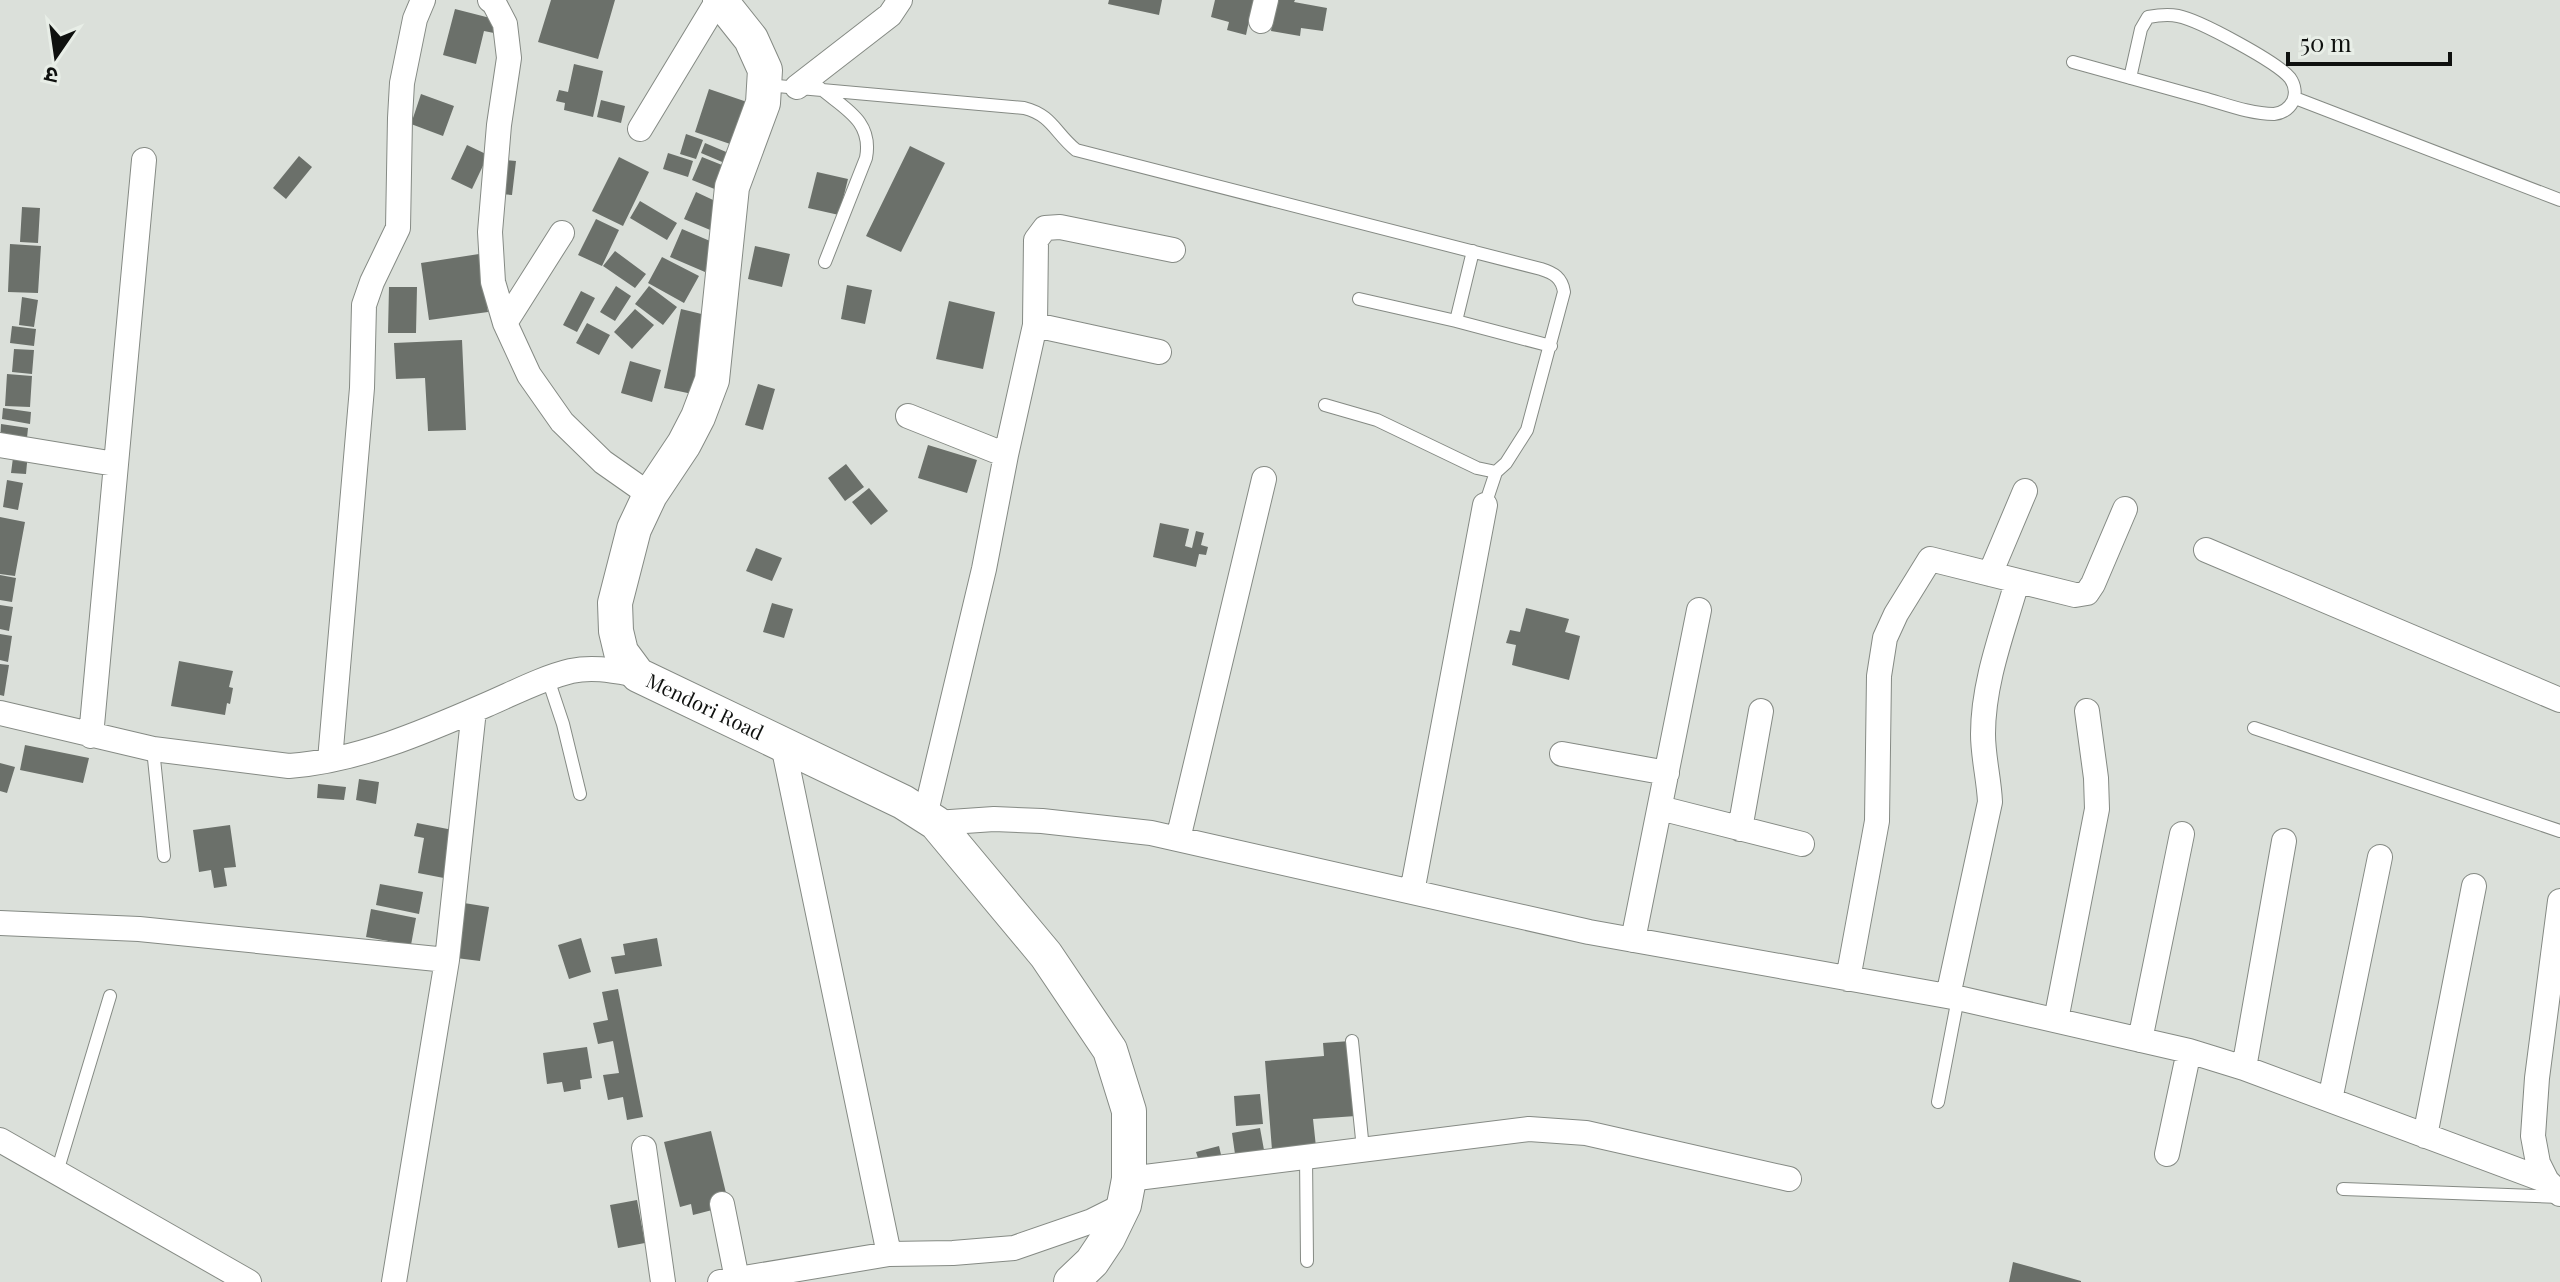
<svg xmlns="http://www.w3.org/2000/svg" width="2560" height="1282" viewBox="0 0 2560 1282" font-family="'Playfair Display','Noto Sans Devanagari',serif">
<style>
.building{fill:#6b706a}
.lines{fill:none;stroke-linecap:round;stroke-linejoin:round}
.lane-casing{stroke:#858a84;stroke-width:14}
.street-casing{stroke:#858a84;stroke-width:26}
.secondary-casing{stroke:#858a84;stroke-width:36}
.lane{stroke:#fff;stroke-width:12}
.street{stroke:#fff;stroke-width:24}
.secondary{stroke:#fff;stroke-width:34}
.labels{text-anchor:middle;stroke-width:8;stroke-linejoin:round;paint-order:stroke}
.street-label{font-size:20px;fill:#0f110f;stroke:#e8eee7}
</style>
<rect width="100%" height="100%" fill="#dbe0da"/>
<path class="building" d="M551,0h64l-17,59 -60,-17z
M1109,0h53l-3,15 -51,-11z
M1215,0h42l-5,7 -6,28 -19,-5 2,-8 -18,-5z
M1276,0h19l-1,2 33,6 -4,23 -22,-3 -1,8 -29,-5z
M455,9l43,11 -4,13 -10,-2 -8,33 -33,-9z
M574,64l29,7 -10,46 -29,-7 1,-7 -9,-2 3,-11 9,2z
M709,89l41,14 -14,43 -41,-14z
M421,94l33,12 -11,30 -32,-12z
M601,100l24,6 -4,17 -24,-6z
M686,134l17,6 -7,19 -16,-5z
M705,143l33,14 -4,10 -33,-14z
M467,145l21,10 -16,34 -21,-10z
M910,146l35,17 -44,89 -35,-16z
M668,153l25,8 -5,16 -25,-8z
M299,156l13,11 -26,32 -13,-11z
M619,157l30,15 -26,54 -31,-15z
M702,157l30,12 -10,23 -30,-12z
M505,160l11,1 -4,34 -12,-1z
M817,172l31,7 -9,36 -31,-7z
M696,192l30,14 -11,26 -31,-13z
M640,201l37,22 -10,17 -37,-22z
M22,207l18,1 -2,35 -18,-1z
M596,219l23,11 -17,36 -24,-11z
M682,229l35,15 -12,28 -35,-15z
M10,244l31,2 -3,47 -30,-1z
M755,246l35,8 -8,33 -34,-8z
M615,251l31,23 -11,14 -32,-22z
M479,254l9,58 -59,8 -8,-57z
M662,257l37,19 -15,27 -36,-20z
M847,285l25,5 -7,34 -24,-5z
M616,286l15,10 -16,25 -15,-9z
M649,286l28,21 -14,18 -28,-21z
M389,287h28l-1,46h-28z
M581,291l14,7 -18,34 -14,-7z
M22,297l16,3 -4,27 -15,-2z
M949,301l46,11 -12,57 -47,-10z
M635,309l19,16 -22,24 -18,-17z
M681,309l33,8 -17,78 -33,-7z
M587,323l23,12 -11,20 -23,-12z
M12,326l24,3 -2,17 -24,-3z
M462,340l4,90 -38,1 -3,-53 -29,1 -2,-36z
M14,349l20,1 -2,24 -20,-2z
M630,361l31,9 -9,32 -31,-9z
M7,374l25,2 -2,31 -25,-1z
M758,384l17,5 -12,41 -18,-5z
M3,408l28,4 -1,12 -28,-5z
M1,424l27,4 -2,20 -26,-4z
M928,445l49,15 -10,33 -49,-15z
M14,450l14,2 -2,22 -15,-1z
M846,464l18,23 -19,14 -17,-23z
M7,480l16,3 -5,27 -15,-3z
M869,488l19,23 -17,14 -19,-23z
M0,517l25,5 -10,54 -15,-2z
M1160,523l29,6 -4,17 7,2 4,-17 8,2 -3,12 7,2 -2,8 -7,-1 -3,13 -43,-10z
M756,548l26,10 -10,23 -26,-10z
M0,575l16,3 -4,24 -12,-2z
M772,603l21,6 -9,29 -21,-6z
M0,605l13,2 -4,24 -9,-2z
M1526,608l43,11 -4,13 15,4 -11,44 -57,-15 4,-20 -10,-2 4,-13 10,2z
M0,634l12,2 -4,26 -8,-2z
M179,661l54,10 -4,16 4,1 -3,16 -3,-1 -2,12 -54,-9z
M0,664l9,1 -5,31 -4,-1z
M25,745l64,13 -6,25 -63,-13z
M0,763l15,4 -8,26 -7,-2z
M359,779l20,3 -3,22 -20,-4z
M318,784l28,3 -2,13 -27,-2z
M417,823l41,8 -9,48 -31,-6 6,-35 -10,-2z
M230,825l6,42 -12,1 3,18 -13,2 -3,-18 -12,2 -6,-42z
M380,884l43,8 -4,22 -43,-9z
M464,903l25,4 -9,54 -24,-3z
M371,909l45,9 -5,27 -45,-8z
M581,938l10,34 -22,7 -11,-34z
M657,938l5,28 -47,8 -4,-17 14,-2 -2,-11z
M618,989l25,128 -16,3 -4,-23 -15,3 -5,-25 16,-2 -6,-32 -15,3 -5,-21 15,-3 -6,-28z
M1350,1041l6,75 -43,3 3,28 -44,3 -7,-89 59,-5 -1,-13z
M587,1047l5,31 -12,2 1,9 -17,3 -2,-10 -15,2 -4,-31z
M1260,1094l3,30 -27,2 -2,-30z
M1260,1128l4,22 -29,4 -3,-21z
M711,1131l15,62 -13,3 3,13 -23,6 -2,-11 -11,3 -16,-65z
M1219,1146l3,13 -22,5 -4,-12z
M637,1200l8,43 -27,5 -8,-43z
M2013,1262l68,19v1h-72z"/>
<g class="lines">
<g class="lane-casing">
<path id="lane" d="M2073,62c43,12 87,24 130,36 22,6 47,16 71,16 9,-1 15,-5 19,-13 3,-7 2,-16 -3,-23 -13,-16 -91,-58 -112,-62 -10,-2 -19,-1 -30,1l-7,12 -11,49
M766,85l258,23c28,7 31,25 52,42l465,119c13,4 21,9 23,23l-37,138 -21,33 -10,9 -19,-4 -100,-48 -52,-15
M820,88c25,21 53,33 46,70l-41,104
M2295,98l265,102
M1359,299l97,22 95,25
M1456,321l17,-70
M1485,505l11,-33
M548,679l15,45 17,70
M2254,728l306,103
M153,749l11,107
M1352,1041l11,108
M1938,1102l20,-104
M1306,1156l1,105
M57,1172l53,-176
M2343,1189l217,8"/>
</g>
<g class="street-casing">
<path id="street" d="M490,0l4,3 11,21 4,34 -10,67 -9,107 3,50 12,41 24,52 33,47 41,40 47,33
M1261,21l5,-21
M797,87l93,-72 10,-15
M640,129l78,-129
M505,323l57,-90
M1035,325l124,27
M908,416l98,39
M0,445l115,19
M2206,550l354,150
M1990,574l35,-83
M0,713l153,36 136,17c68,-5 135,-34 197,-61 28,-12 56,-27 85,-34 23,-5 44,0 67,4
M91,736l53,-576
M783,745l106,509
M1562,754l105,19
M330,760l32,-372 2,-83 8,-23 26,-54 2,-110 2,-35 13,-64 8,-19
M1660,808l142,36
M925,816l59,-247 22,-114 29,-130 1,-85 9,-12 15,-1 113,23
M936,823l58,-4 48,2 109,12 438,99 369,66 231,53 55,17 303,113
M1740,829l21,-118
M1178,839l86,-360
M1412,892l73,-387
M2560,901l-23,177 -4,58 5,27 9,18 13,13
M0,923l139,6 308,31
M1633,940l66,-330
M1848,979l29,-158 2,-145 6,-38 11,-24 34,-55 145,36 12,-2 6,-9 32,-75
M1948,996l42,-194c-1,-23 -7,-45 -7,-68 0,-52 20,-103 34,-152
M2056,1020l41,-211 -1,-31 -9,-67
M2140,1040l42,-206
M2244,1068l40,-227
M2330,1100l50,-243
M2425,1136l49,-250
M0,1140l249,142
M644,1148l19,134
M2167,1154l22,-103
M1129,1179l400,-50 57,4 203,46
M722,1204l15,75
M394,1282l53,-322 27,-250
M720,1282l169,-28 64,-1 61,-5 78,-27 32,-16"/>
</g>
<g class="secondary-casing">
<g id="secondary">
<path id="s1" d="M720,0l31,39 14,31 -2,33 -31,84 -20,193 -14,37 -14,27 -34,51 -16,34 -19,74 1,28 5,21 17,23 265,127 33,21 110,132 64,95 19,61v68l-5,26 -16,33 -16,24 -21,20"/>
</g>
</g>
<use href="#lane" class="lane"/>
<use href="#street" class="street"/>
<use href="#secondary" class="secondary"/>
</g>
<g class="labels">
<g class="street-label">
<text dy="7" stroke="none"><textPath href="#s1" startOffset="798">Mendori Road</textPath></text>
</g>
</g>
<g transform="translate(56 56) rotate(193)" stroke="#e8eee7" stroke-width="6" paint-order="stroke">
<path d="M0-6L14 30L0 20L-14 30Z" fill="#0f110f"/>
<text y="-12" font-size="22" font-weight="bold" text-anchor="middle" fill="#0f110f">उ</text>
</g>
<path d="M2288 52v12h162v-12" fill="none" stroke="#0f110f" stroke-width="4"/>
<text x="2300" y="52" font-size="24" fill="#0f110f" stroke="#e8eee7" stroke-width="6" paint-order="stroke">50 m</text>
</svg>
